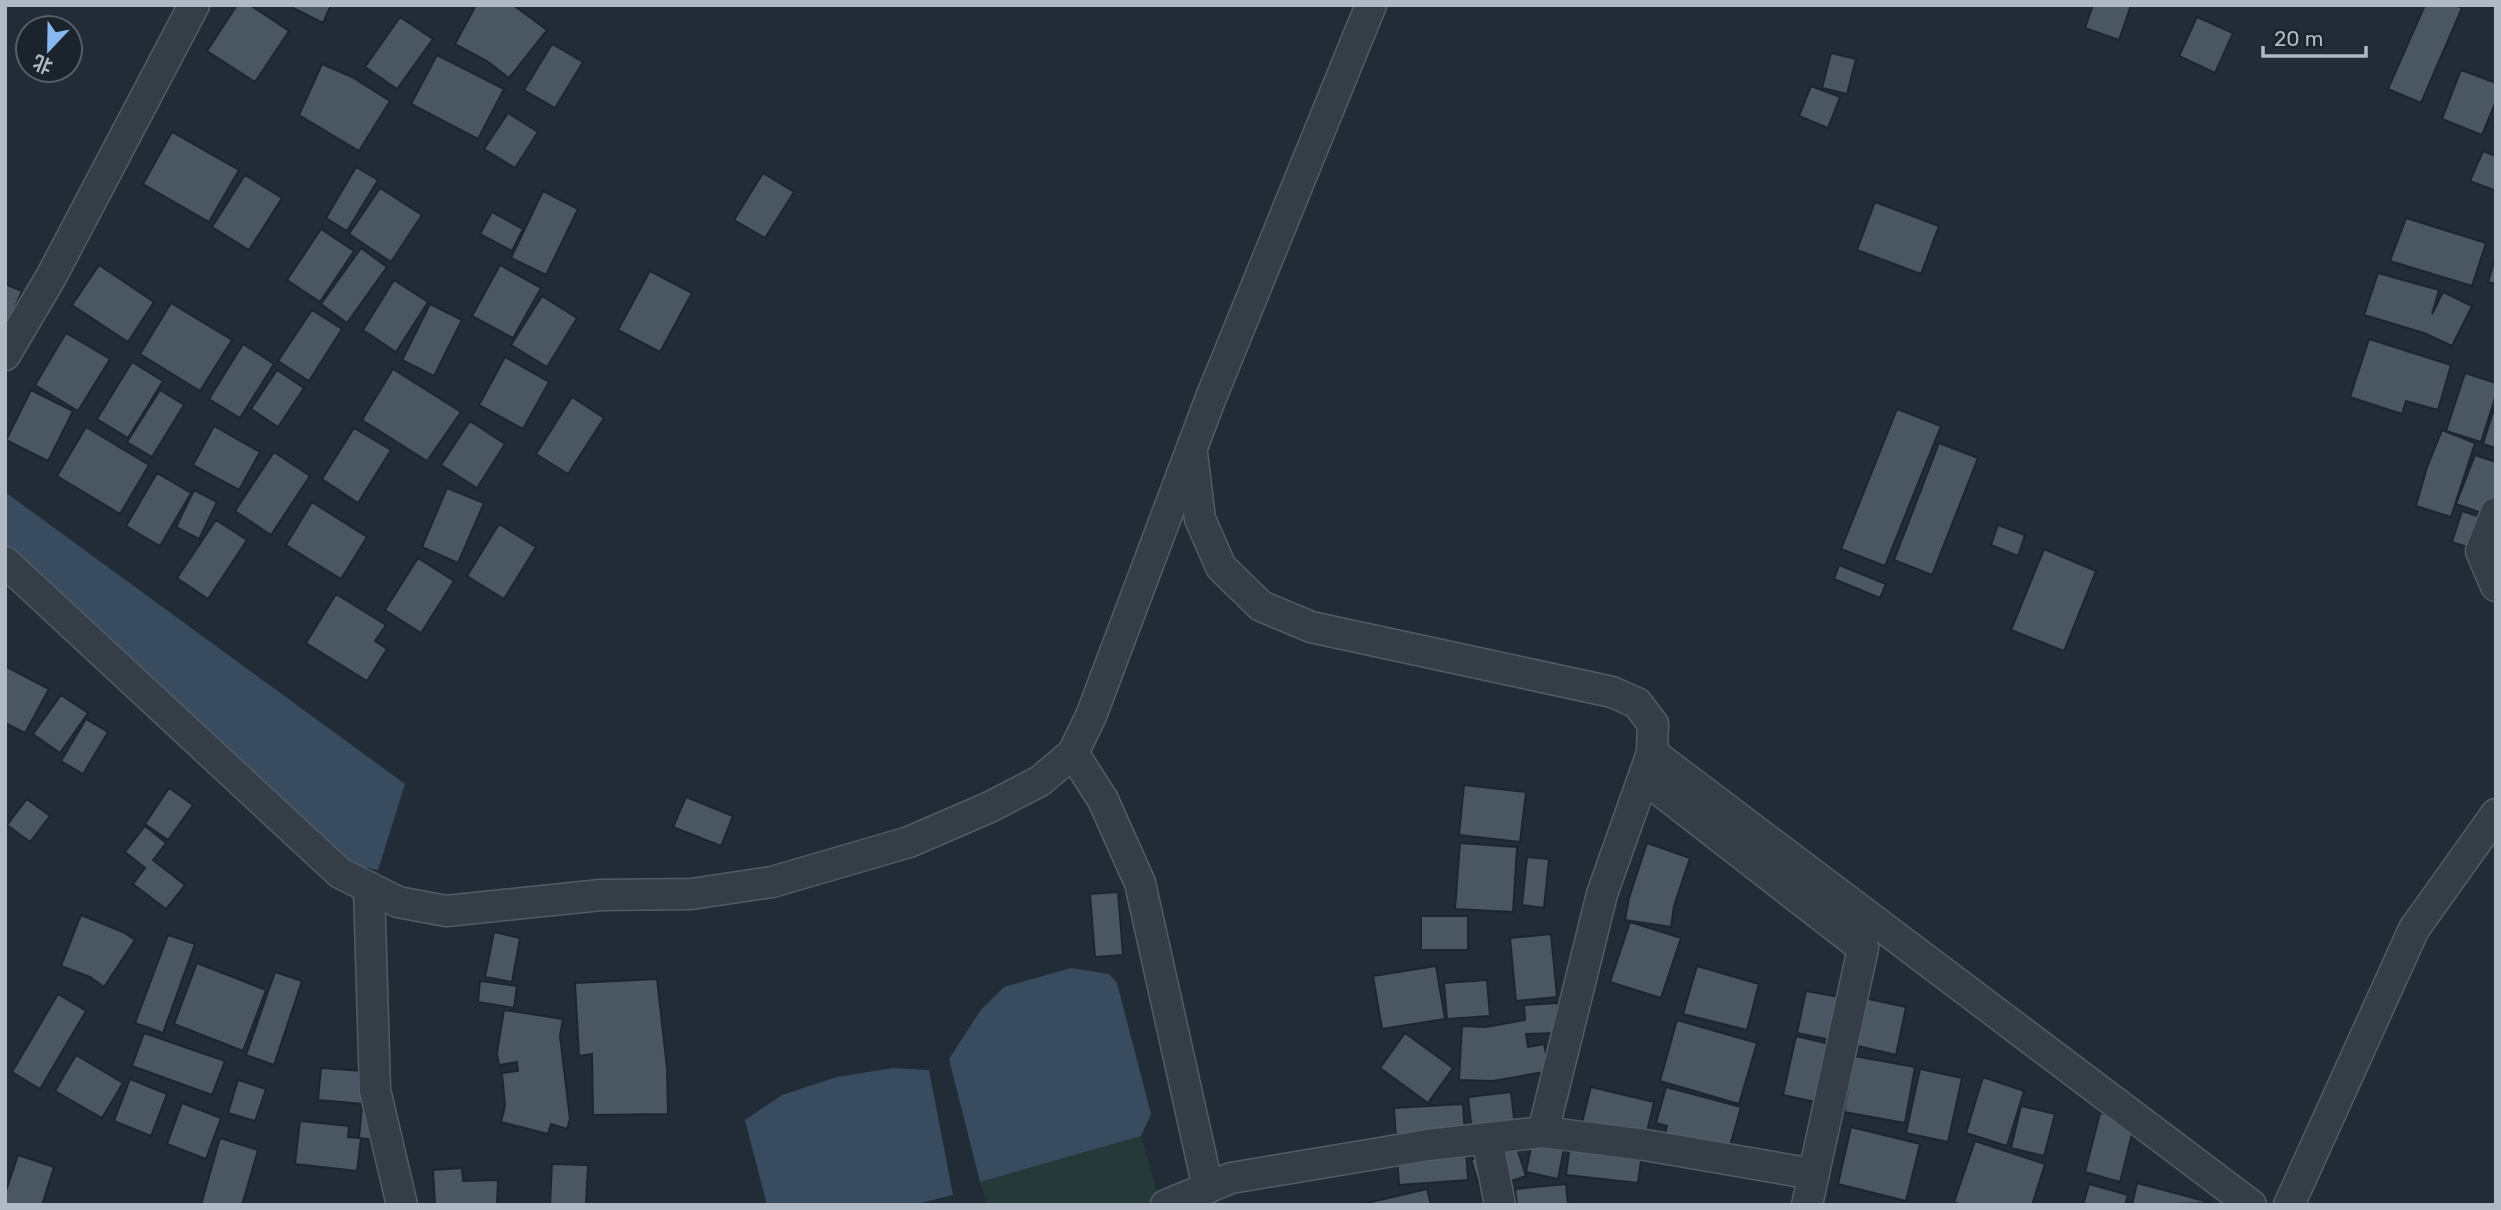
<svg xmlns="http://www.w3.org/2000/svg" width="2501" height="1210" viewBox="0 0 2501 1210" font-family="Rubik,'Noto Sans SC',sans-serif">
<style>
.green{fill:#253939}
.water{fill:#384b5f}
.building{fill:#4a5762;stroke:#1d252e;stroke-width:2}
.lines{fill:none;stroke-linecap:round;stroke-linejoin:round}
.minor-casing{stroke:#535c65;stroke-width:33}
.minor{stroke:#353e47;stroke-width:30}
</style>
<rect width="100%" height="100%" fill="#222c37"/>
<path class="green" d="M1141,1136l20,69h-174l-7,-23z"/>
<path class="water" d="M5,492l400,292 -27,86 -24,-5 -349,-320z
M1071,968l38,6 8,9 34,131 -10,22 -161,46 -31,-123 31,-48 24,-24z
M893,1068l36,2 24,125 -41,10h-145l-22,-85 37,-25 55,-18z"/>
<path class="building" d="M237,5h13l39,26 -34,51 -48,-31z
M287,5h44l-8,18z
M476,5h37l34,25 -38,48 -22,-17 -32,-17z
M2093,5h38l-12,35 -34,-12z
M2425,5h30l7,3 -41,95 -33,-14z
M400,17l33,22 -36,50 -32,-22z
M2197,17l36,16 -18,40 -36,-17z
M552,44l31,18 -28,46 -31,-18z
M1831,53l25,6 -9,35 -25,-6z
M437,55l67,34 -26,50 -67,-35z
M322,64l30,13 38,24 -31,50 -60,-36z
M2461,70l35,13v18l-14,34 -40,-16z
M1811,86l29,11 -12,31 -29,-12z
M508,113l30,19 -23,36 -31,-19z
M172,132l67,38 -30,52 -66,-38z
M2483,151l13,5v35l-26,-10z
M356,167l22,13 -31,51 -21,-13z
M763,173l31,19 -29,46 -31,-18z
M245,175l37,23 -33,52 -37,-23z
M380,188l42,27 -31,47 -42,-28z
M543,191l35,18 -32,66 -35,-17z
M1875,202l64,24 -18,48 -64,-24z
M492,212l31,17 -11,22 -32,-17z
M2406,218l80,25 -14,43 -82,-25z
M321,229l33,22 -34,51 -33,-22z
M361,248l26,19 -40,56 -26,-19z
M2496,256v28l-8,-2z
M99,265l55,37 -26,40 -56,-37z
M500,265l41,23 -28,50 -41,-22z
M650,271l42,22 -32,59 -42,-22z
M2378,273l61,17 -7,24 11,-22 29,14 -20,40 -28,-13 -60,-18z
M394,280l34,22 -32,50 -33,-22z
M5,284l17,7 -17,40z
M542,296l35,22 -30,49 -36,-22z
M171,303l61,37 -32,51 -60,-37z
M430,304l32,16 -28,56 -32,-16z
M312,310l30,19 -33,52 -31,-20z
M66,333l44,26 -32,52 -43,-26z
M2369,339l82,26 -13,45 -32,-9 -4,13 -52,-17z
M243,344l31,20 -34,54 -31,-19z
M505,357l44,25 -26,47 -44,-24z
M132,362l31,19 -35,57 -31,-19z
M393,369l68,43 -34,49 -65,-41z
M277,370l27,18 -26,39 -27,-18z
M2465,373l31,10v12l-15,47 -35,-11z
M31,390l42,21 -25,50 -42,-21z
M160,390l24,15 -32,52 -25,-15z
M572,397l32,21 -36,56 -32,-20z
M2496,403v45l-13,-4z
M1897,409l44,17 -56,140 -44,-17z
M470,421l35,23 -28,44 -36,-23z
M214,426l46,26 -21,38 -46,-25z
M86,427l63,38 -29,49 -63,-38z
M354,428l37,22 -33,53 -36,-24z
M2442,430l33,13 -24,74 -35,-11 11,-39z
M1939,443l39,15 -46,117 -38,-15z
M274,452l36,24 -39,59 -36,-24z
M2475,455l21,7v39l-6,15 -34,-12z
M157,473l34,20 -31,53 -34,-20z
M447,488l37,15 -26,60 -36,-16z
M194,490l23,12 -18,37 -23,-12z
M312,502l55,35 -26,42 -55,-34z
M2462,511l34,11 -8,32 -36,-12z
M216,520l31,20 -39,59 -31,-21z
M499,524l37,23 -32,52 -37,-23z
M1998,525l27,10 -7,21 -27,-11z
M2044,549l52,22 -32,80 -53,-21z
M418,558l36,23 -33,52 -36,-23z
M1839,565l47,19 -6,14 -46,-19z
M336,594l50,31 -11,16 12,8 -20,32 -61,-38z
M5,666l44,23 -24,44 -20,-10z
M61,695l27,18 -28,40 -27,-19z
M86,719l22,13 -25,42 -22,-13z
M1464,785l62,7 -6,50 -61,-7z
M169,788l24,17 -25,35 -23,-16z
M686,797l47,19 -12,30 -48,-19z
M27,799l23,17 -20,26 -23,-17z
M145,826l21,17 -13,17 32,25 -19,24 -33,-25 12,-16 -20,-16z
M1460,843l57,4 -4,65 -58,-3z
M1647,843l43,15 -16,48 -3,21 -46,-7 4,-22z
M1527,857l22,2 -5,49 -22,-3z
M1118,892l5,63 -28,2 -5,-63z
M81,915l42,17 12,8 -31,47 -14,-10 -29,-11z
M1421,916h47v34h-47z
M1630,922l51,16 -20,60 -51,-16z
M494,932l26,6 -8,44 -27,-5z
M1551,934l6,63 -41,4 -6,-63z
M168,935l27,9 -32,89 -28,-10z
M197,963l69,27 -23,61 -69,-27z
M1436,966l9,53 -63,10 -9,-53z
M1697,966l62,18 -12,46 -64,-16z
M275,972l27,9 -28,84 -28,-10z
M657,979l10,89 1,46 -75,1 -1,-61 -13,2 -4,-73z
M1487,980l3,36 -43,3 -3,-36z
M480,981l37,5 -3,22 -36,-6z
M1806,991l39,7 -9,43 -39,-8z
M58,994l28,17 -46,78 -28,-17z
M1864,998l42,9 -10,48 -42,-10z
M1558,1003l1,30 -33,1 2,13 16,-3 6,27 -57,10 -34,-1 3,-54 24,1 39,-7 -1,-15z
M504,1010l59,9 -3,17 10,83 -3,10 -16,-5 -3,10 -47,-12 4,-16 -3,-33 16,-2 -1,-9 -18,3 -2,-12z
M1677,1020l80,23 -18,61 -79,-23z
M144,1033l81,28 -13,34 -80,-29z
M1405,1033l48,35 -25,35 -48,-35z
M1796,1036l42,10 -13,58 -42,-9z
M76,1055l47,28 -21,35 -47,-27z
M1854,1056l61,11 -10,56 -61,-11z
M321,1068l57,4 -2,33 -58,-5z
M1920,1069l42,9 -14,64 -42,-9z
M1983,1077l41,14 -17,55 -41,-13z
M130,1079l37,15 -16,42 -37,-15z
M238,1080l28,9 -11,32 -27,-8z
M1591,1087l63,15 -12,51 -4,30 -72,-8 4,-31 8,-6z
M1666,1087l75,20 -17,60 -63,-19 6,-22 -11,-3z
M1511,1092l6,52 -43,5 -6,-52z
M182,1103l39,15 -15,41 -39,-15z
M1463,1104l5,76 -69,5 -5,-77z
M362,1106l26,3 -4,32 -23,-3 -4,33 -62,-7 5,-43 49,5 -1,11 11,1z
M2021,1106l34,8 -11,42 -33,-8z
M2100,1113l35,9 -15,60 -35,-10z
M1537,1117l32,7 -11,55 -32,-7z
M1851,1127l69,17 -14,57 -68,-17z
M220,1138l38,12 -16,55h-41z
M1975,1141l70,23 -13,41h-71l-7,-3z
M1516,1145l10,31 -45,15 -10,-31z
M18,1155l36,12 -12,38h-37v-11z
M552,1164l36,1 -2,40h-36z
M462,1168l1,13 35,-1 -1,25h-62l-2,-35z
M2137,1183l38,10 37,10 -80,2z
M1566,1184l2,21h-51l-2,-16z
M2089,1184l39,11 -3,10h-42z
M1427,1189l4,16h-68v-1z"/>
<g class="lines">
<g class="minor-casing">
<path id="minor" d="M5,355l46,-78 143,-272
M1192,453l8,66 21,48 40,39 50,21 301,65 25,11 16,21 -1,29 -50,141 -59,238
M2496,513l-15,38 15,35
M5,562l335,311 58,29 48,9 155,-16 90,-1 81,-12 137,-40 81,-35 50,-26 33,-28 18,-37 119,-316 161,-395
M1073,753l30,47 37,83 68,305
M1652,753l599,452
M1644,778l219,170 -56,257
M369,887l6,203 27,115
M1487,1138l13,67
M1166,1205l65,-27 197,-33 115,-13 102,13 168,29
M2289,1205l125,-276 82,-115"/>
</g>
<use href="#minor" class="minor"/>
</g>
<rect width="2501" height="1210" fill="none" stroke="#b0b9c4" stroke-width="14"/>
<g transform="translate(49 49) rotate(202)"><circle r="33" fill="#1b232c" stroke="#575f69" stroke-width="2"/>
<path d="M0-5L12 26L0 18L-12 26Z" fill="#89b8f0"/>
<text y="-10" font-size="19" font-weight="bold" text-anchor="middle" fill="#b0b9c4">北</text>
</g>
<path d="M2263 46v10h103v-10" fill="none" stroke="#b0b9c4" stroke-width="3.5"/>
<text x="2274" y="46" font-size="21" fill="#b0b9c4" stroke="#1b232c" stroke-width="5" paint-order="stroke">20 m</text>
</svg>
